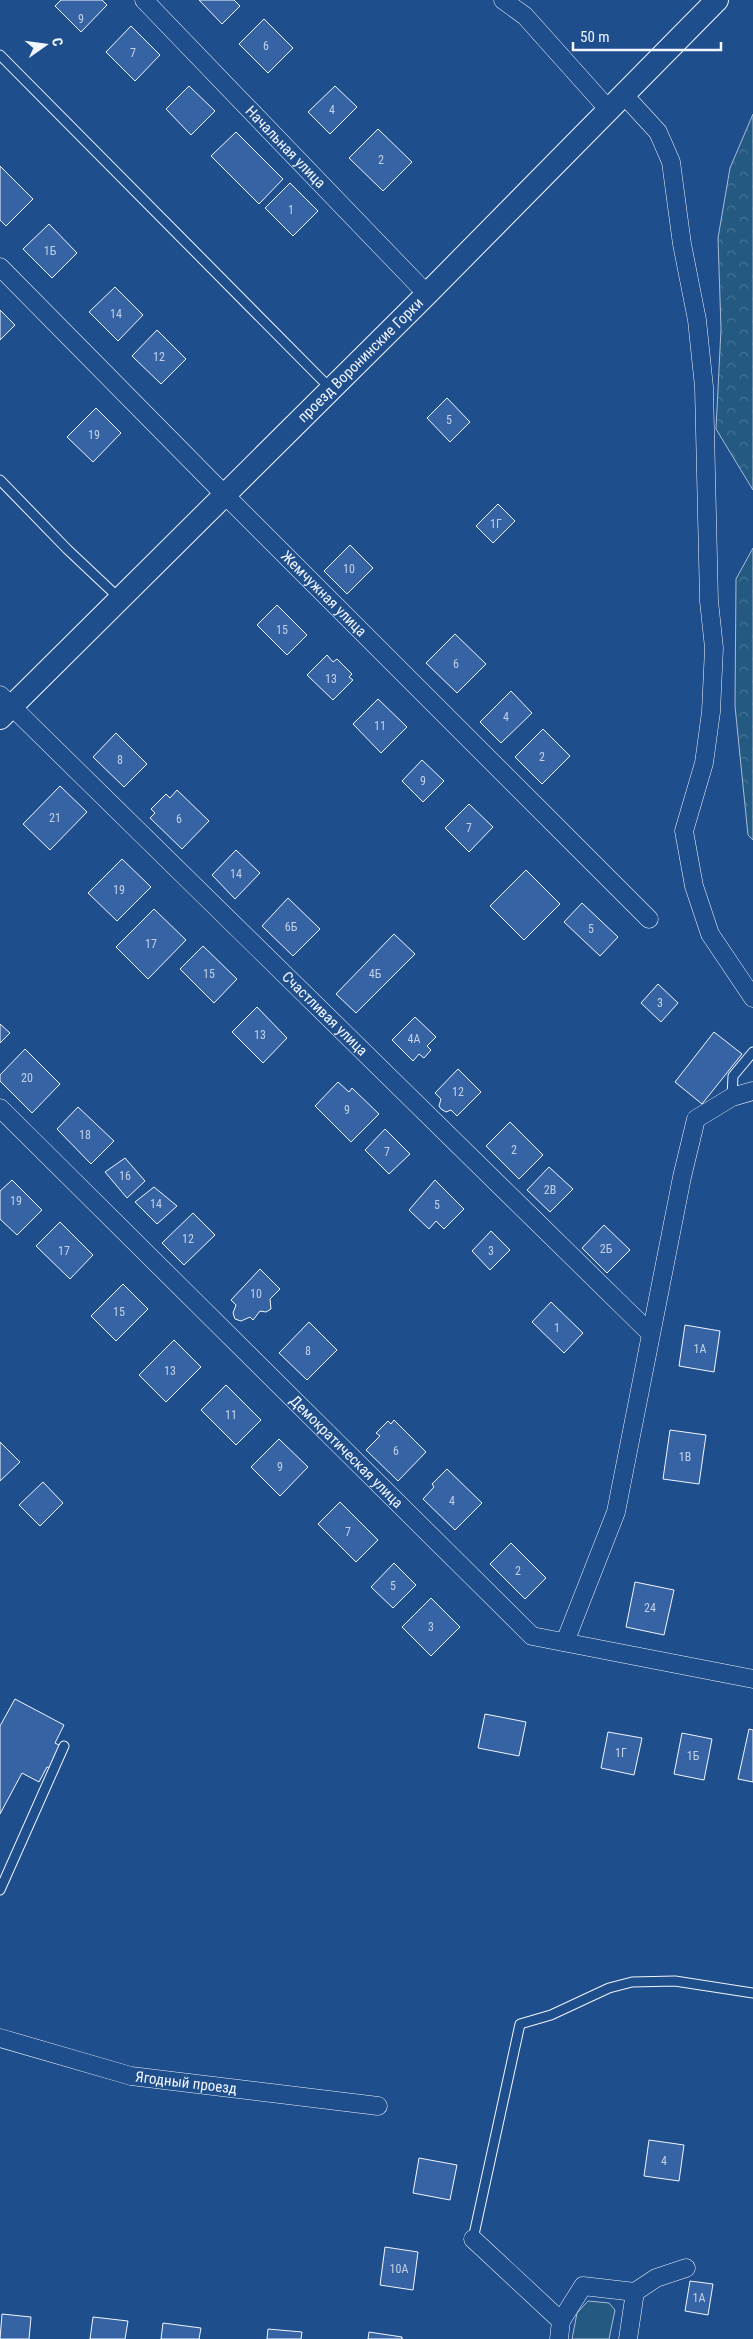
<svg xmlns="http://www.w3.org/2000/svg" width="753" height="2339" viewBox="0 0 753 2339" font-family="'Roboto Condensed',sans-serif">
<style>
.green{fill:#245a82;stroke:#a8bbd7}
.forest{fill:url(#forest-crowns);stroke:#a8bbd7}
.building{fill:#3563a3;stroke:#f2f6ff}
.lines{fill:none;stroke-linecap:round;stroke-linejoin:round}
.service-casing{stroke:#f2f6ff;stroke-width:11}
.minor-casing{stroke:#f2f6ff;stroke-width:19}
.tertiary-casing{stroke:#f2f6ff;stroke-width:24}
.service{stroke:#1f4e8c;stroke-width:9}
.minor{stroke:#1f4e8c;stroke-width:18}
.tertiary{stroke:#1f4e8c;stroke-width:22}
.labels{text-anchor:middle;stroke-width:4;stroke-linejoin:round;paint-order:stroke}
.number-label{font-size:12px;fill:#c3d1e8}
.street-label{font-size:15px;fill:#f2f6ff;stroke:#1f4e8c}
</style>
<defs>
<pattern id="forest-crowns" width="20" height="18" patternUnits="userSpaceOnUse" patternTransform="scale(1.25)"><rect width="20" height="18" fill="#245a82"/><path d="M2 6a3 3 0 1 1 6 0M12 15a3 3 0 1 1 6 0" fill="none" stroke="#447295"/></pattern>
</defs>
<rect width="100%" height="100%" fill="#1f4e8c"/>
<path class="green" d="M588,2301l21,2 6,7 -6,29h-37l5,-26z"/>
<path class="forest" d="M753,114v376l-37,-61 5,-100 -3,-91 12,-70z
M753,548v292l-5,-5 -13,-129 1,-127z"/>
<path class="building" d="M61,0h41l5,5 -26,27 -26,-26z
M199,0h35l6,6 -18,18z
M264,19l29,29 -25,25 -29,-29z
M131,26l29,29 -25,26 -29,-29z
M189,86l26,25 -24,24 -25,-26z
M335,86l22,21 -27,27 -22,-22z
M378,129l34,33 -29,29 -34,-33z
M236,132l47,47 -24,25 -48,-48z
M0,166l33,33 -27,27 -6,-6z
M290,183l28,28 -25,25 -28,-28z
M49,224l28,29 -25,25 -29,-29z
M115,287l28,28 -25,26 -29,-29z
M0,310l15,15 -15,15z
M157,330l29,29 -25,25 -29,-28z
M447,398l23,24 -20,20 -23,-24z
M96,408l25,25 -28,29 -26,-25z
M498,504l17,17 -22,22 -17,-17z
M350,545l23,23 -26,26 -23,-23z
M277,605l30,30 -20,20 -30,-30z
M455,634l31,30 -29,29 -31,-30z
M327,655l6,7 4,-3 15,15 -3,3 4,3 -20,20 -26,-25z
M511,691l21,22 -31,30 -21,-21z
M378,699l29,28 -26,26 -28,-29z
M543,729l27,27 -28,28 -27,-27z
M116,733l31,31 -23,23 -31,-30z
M422,760l22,21 -21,21 -21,-21z
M60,786l27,26 -37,38 -27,-26z
M177,790l32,31 -27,28 -32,-31 5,-5 -4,-4 15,-15 4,4z
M469,804l24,23 -24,25 -24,-24z
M236,850l24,23 -25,26 -23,-24z
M122,859l29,28 -34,34 -29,-28z
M526,870l34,34 -36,36 -34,-34z
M288,898l32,31 -27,27 -31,-30z
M582,903l36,34 -18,19 -36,-34z
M154,909l32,31 -38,39 -32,-32z
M394,934l21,20 -59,59 -20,-19z
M203,946l34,33 -23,24 -34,-34z
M658,984l20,19 -17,19 -20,-19z
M257,1007l30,31 -24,25 -31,-31z
M415,1017l21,20 -9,9 4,4 -7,8 -5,-4 -6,7 -21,-21z
M0,1024l10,9 -10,10z
M714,1032l28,22 -40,50 -27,-22z
M25,1049l35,35 -28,29 -32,-32v-6z
M458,1069l23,23 -24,24 -6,-6 -5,2 -5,-3 -2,-3 2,-7 -6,-6z
M338,1082l11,10 3,-4 27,26 -28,28 -36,-36z
M78,1107l36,34 -23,23 -34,-35z
M510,1122l33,33 -24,24 -33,-33z
M385,1129l25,25 -21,20 -24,-24z
M125,1158l20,23 -18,17 -22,-26z
M549,1167l24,22 -23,23 -23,-22z
M12,1180l30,30 -25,25 -17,-16v-28z
M435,1180l29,29 -20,20 -8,-8 -7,8 -20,-19z
M154,1187l23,19 -20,18 -22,-22z
M193,1213l22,22 -31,30 -22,-22z
M60,1222l33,33 -23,24 -34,-33z
M604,1225l26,25 -23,23 -25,-25z
M491,1231l19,19 -20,20 -18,-19z
M260,1269l20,20 -10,10 1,10 -5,3 -6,-1 -7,9 -3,-3 -9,4 -6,-2 -2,-6 3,-8 -5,-5z
M123,1284l25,25 -32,32 -25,-25z
M551,1302l32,31 -19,20 -32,-31z
M309,1322l28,28 -30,30 -28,-27z
M685,1325l35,6 -6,41 -35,-6z
M174,1340l27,27 -35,35 -27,-27z
M226,1385l35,35 -25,25 -35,-35z
M394,1420l32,32 -28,29 -32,-31 14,-14 -4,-3 12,-12 3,3z
M670,1430l36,5 -7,49 -36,-5z
M279,1439l29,28 -28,29 -29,-29z
M0,1442l20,20 -20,19z
M447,1469l35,34 -27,27 -32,-31 11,-12 -2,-3z
M43,1482l20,21 -23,23 -21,-21z
M340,1502l38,38 -22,22 -38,-38z
M511,1543l35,35 -21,21 -35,-35z
M394,1563l22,22 -23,23 -22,-21z
M635,1582l39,8 -10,45 -38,-8z
M431,1598l29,29 -29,29 -29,-29z
M15,1699l49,26 -9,18 8,4 -12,22 -4,-2 -8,15 -17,-9 -22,41v-88z
M485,1714l41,8 -7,34 -41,-8z
M749,1729l4,1v52l-15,-3z
M608,1732l34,6 -8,37 -33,-7z
M682,1733l30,6 -8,41 -30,-6z
M649,2140l35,5 -5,36 -35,-5z
M419,2158l38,7 -7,35 -37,-7z
M385,2247l33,5 -5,38 -33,-5z
M690,2281l23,3 -5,31 -23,-4z
M2,2314l29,3 -2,22h-29z
M93,2317l35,4 -3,18h-35z
M163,2323l38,5 -2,11h-38z
M268,2329l34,3 -1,7h-34z
M369,2332l33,5v2h-34z"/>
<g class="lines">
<g class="service-casing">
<path id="service" d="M0,55l331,334
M0,480l67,69 53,50
M732,1097l1,-21 20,-24
M0,1890l64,-144
M473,2239l47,-215 31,-9 58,-27 23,-6 43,-1 78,12"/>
</g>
<g class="minor-casing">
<g id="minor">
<path id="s1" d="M144,0l283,294"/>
<path d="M503,0l22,16 84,94"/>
<path d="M624,95l34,37 13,30 11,82 15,76 7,67 5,214 5,47 -3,64 -7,51 -20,68 10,55 16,48 43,64"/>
<path id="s2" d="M0,267l225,228 424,424"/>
<path id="s3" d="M0,695l650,638"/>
<path id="s4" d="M0,1108l532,528 221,43"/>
<path d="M565,1642l51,-130 66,-335 14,-58 36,-22 21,-6"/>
<path id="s5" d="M0,2038l131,38 247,30"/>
<path d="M473,2239l88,82 -2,18"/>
<path d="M561,2321l22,-35 52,6 21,-14 30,-10"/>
<path d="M628,2339l7,-47"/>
</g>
</g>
<g class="tertiary-casing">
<g id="tertiary">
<path id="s6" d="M0,718l427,-424 290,-294"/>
</g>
</g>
<use href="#service" class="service"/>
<use href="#minor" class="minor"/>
<use href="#tertiary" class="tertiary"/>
</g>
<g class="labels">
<g class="number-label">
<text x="81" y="23">9</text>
<text x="266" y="50">6</text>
<text x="133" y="57">7</text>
<text x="332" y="114">4</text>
<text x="381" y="164">2</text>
<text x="291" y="214">1</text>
<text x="50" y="255">1Б</text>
<text x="116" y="318">14</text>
<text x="159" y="361">12</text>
<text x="449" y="424">5</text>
<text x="94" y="439">19</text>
<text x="496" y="528">1Г</text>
<text x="349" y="573">10</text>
<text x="282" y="634">15</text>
<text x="456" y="668">6</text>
<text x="331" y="683">13</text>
<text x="506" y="721">4</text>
<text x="380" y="730">11</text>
<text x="542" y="761">2</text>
<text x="120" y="764">8</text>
<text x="423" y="785">9</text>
<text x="55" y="822">21</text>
<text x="179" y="823">6</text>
<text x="469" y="832">7</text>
<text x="236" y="878">14</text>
<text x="119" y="894">19</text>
<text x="291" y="931">6Б</text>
<text x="591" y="933">5</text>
<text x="151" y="948">17</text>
<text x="209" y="978">15</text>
<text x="375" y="978">4Б</text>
<text x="660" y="1007">3</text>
<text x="260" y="1039">13</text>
<text x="414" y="1043">4А</text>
<text x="27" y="1082">20</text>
<text x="458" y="1096">12</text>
<text x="347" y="1114">9</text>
<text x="85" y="1139">18</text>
<text x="514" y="1154">2</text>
<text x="387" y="1156">7</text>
<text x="125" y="1180">16</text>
<text x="550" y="1194">2В</text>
<text x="16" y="1205">19</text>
<text x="156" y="1208">14</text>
<text x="437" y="1209">5</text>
<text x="188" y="1243">12</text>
<text x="606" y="1253">2Б</text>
<text x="64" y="1255">17</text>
<text x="491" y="1255">3</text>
<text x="256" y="1298">10</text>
<text x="119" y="1316">15</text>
<text x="557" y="1332">1</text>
<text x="700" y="1353">1А</text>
<text x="308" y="1355">8</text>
<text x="170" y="1375">13</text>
<text x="231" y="1419">11</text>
<text x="396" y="1455">6</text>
<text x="685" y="1461">1В</text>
<text x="280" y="1471">9</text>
<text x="452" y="1505">4</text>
<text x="348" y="1536">7</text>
<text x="518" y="1575">2</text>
<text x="393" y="1590">5</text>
<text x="650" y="1612">24</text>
<text x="431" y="1631">3</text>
<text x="621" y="1757">1Г</text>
<text x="693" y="1760">1Б</text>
<text x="664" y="2165">4</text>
<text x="399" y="2273">10А</text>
<text x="699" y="2302">1А</text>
</g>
<g class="street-label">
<text dy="5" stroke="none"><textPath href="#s1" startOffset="204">Начальная улица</textPath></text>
<text dy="5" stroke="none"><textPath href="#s6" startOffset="508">проезд Воронинские Горки</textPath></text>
<text dy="5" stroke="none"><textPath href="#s2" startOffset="460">Жемчужная улица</textPath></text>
<text dy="5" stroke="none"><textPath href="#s3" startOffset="455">Счастливая улица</textPath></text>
<text dy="5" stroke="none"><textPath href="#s4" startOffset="488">Демократическая улица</textPath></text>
<text dy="5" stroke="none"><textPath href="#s5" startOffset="192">Ягодный проезд</textPath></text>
</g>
</g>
<g transform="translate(45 45) rotate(76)" stroke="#1f4e8c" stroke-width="4" paint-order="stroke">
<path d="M0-4L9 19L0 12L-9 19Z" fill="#f2f6ff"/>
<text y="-8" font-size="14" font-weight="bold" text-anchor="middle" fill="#f2f6ff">С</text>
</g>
<path d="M573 42v8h148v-8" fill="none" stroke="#f2f6ff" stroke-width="2.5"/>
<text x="580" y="42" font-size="15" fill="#f2f6ff" stroke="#1f4e8c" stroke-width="4" paint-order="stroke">50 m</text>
</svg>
